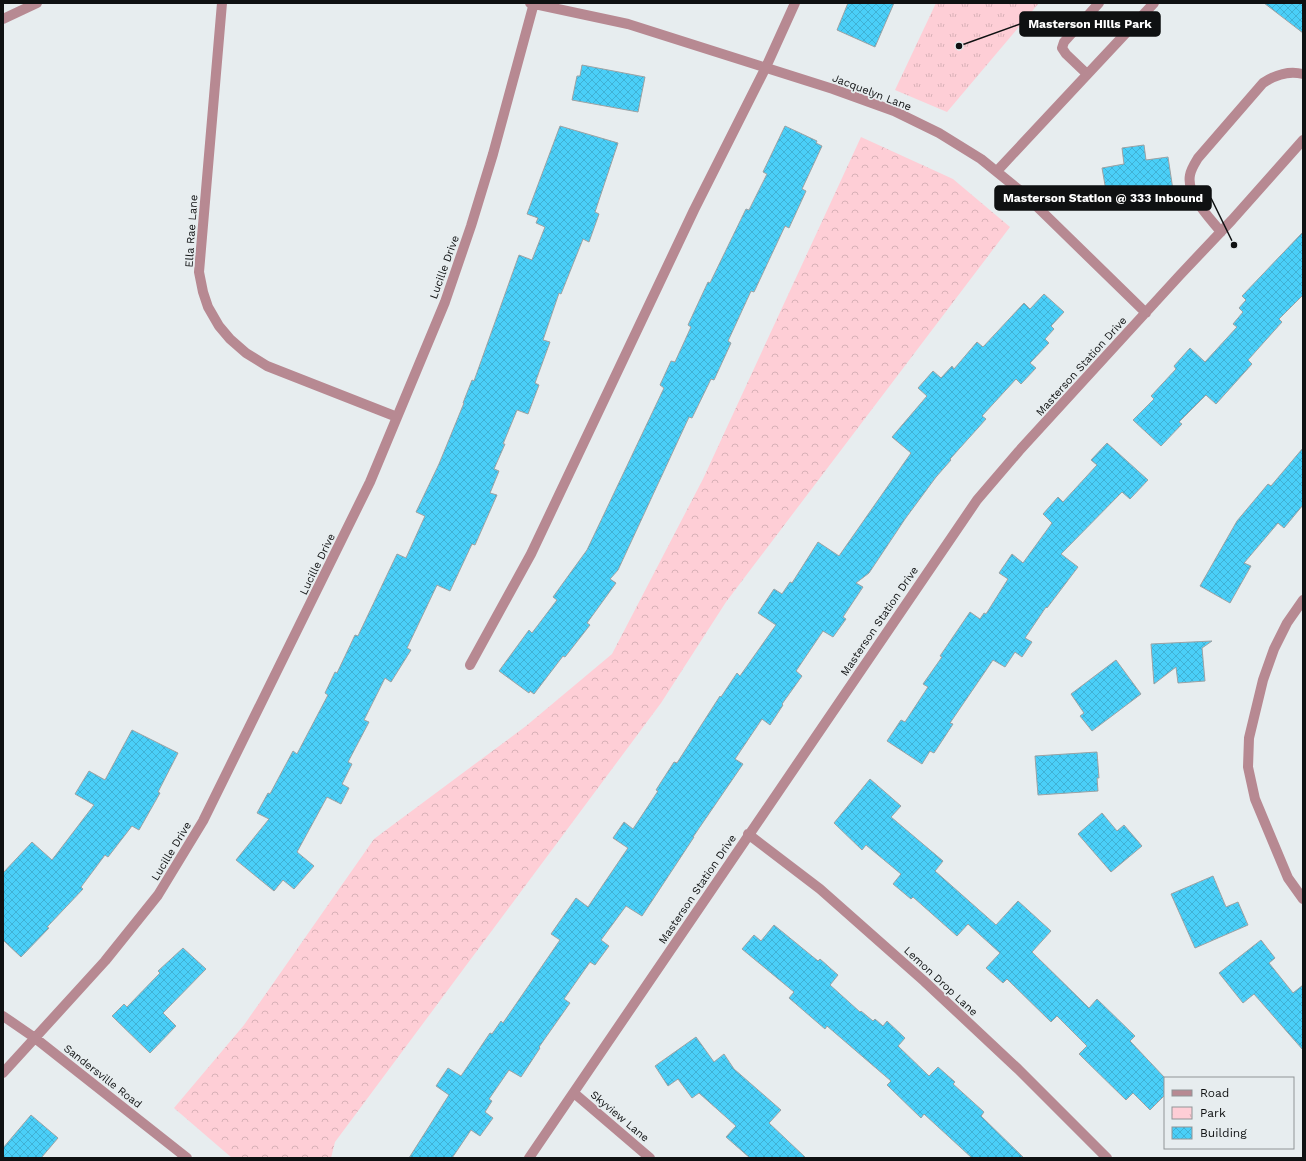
<svg xmlns="http://www.w3.org/2000/svg" width="1306" height="1161" viewBox="0 0 1306 1161" font-family="'Work Sans',sans-serif">
<style>
.forest{fill:url(#forest-crowns)}
.park{fill:url(#park-tufts)}
.building{fill:url(#building-cross-hatch);stroke:#9ca2a4}
.lines{fill:none;stroke-linecap:round;stroke-linejoin:round}
.minor{stroke:#b78992;stroke-width:10}
.labels{text-anchor:middle;stroke-width:3.5;stroke-linejoin:round;paint-order:stroke}
.street-label{font-size:11px;fill:#0f1112;stroke:#e7edef}
.leader{fill:none;stroke:#0f1112;stroke-width:1.5}
.callout-dot{fill:#0f1112;stroke:#e7edef;stroke-width:1.5}
.callout{fill:#0f1112;stroke:#0f1112;stroke-width:1.5}
.callout-label{font-size:12px;text-anchor:middle;font-weight:bold;fill:#fff}
</style>
<defs>
<pattern id="forest-crowns" width="20" height="18" patternUnits="userSpaceOnUse"><rect width="20" height="18" fill="#feced6"/><path d="M2 6a3 3 0 1 1 6 0M12 15a3 3 0 1 1 6 0" fill="none" stroke="#d8b0b7"/></pattern>
<pattern id="park-tufts" width="24" height="20" patternUnits="userSpaceOnUse"><rect width="24" height="20" fill="#feced6"/><path d="M3 7l-1-3M5 7V3M7 7l1-3M15 17l-1-3M17 17v-4M19 17l1-3" fill="none" stroke="#d8b0b7"/></pattern>
<pattern id="building-cross-hatch" width="8" height="8" patternUnits="userSpaceOnUse"><rect width="8" height="8" fill="#4acff8"/><path d="M0 0l8 8M0 8l8-8" fill="none" stroke="#40b1d4"/></pattern>
</defs>
<rect width="100%" height="100%" fill="#e7edef"/>
<path class="forest" d="M861,137l92,42 57,48 -284,375 -65,101 -326,439 -4,16h-99l-58,-50 70,-83 130,-186 152,-113 86,-72 91,-175z"/>
<path class="park" d="M936,3h103l-92,109 -52,-22z"/>
<path class="building" d="M848,3h46l-19,44 -38,-17z
M1264,3h39v30z
M582,65l63,12 -7,35 -66,-12 5,-24h3z
M560,126l58,17 -23,69 4,2 -10,28 -6,-3 -22,55 -2,-1 -16,47 7,2 -15,41 4,2 -11,29 -11,-4 -14,34h2l-11,25 5,2 -9,22 7,2 -22,50 -3,-1 -22,47 -13,-6 -30,63 4,2 -20,32 -6,-4 -21,42 5,2 -21,40 4,2 -10,20 7,4 -8,16 -14,-7 -30,55 17,14 -20,23 -11,-9 -9,11 -38,-31 33,-41 -12,-6 11,-20 2,1 23,-43 4,3 31,-59 -3,-2 10,-21 2,1 18,-38 3,1 39,-82 9,4 19,-42 -9,-4 23,-48 25,-61h-1l9,-23 2,1 45,-126 13,5 13,-33 -9,-4 2,-5 -11,-4z
M785,126l32,15 -1,2 6,3 -20,43 4,2 -17,37 -4,-2 -31,66 -3,-1 -23,50 3,2 -17,37 -3,-1 -19,39 -3,-1 -71,153 -8,9 6,4 -29,40 3,2 -25,32 -2,-1 -29,38 -4,-3 -1,2 -30,-22 30,-41 3,3 25,-33 -4,-3 34,-47 77,-162 -4,-3 11,-24 4,1 16,-35 -3,-2 20,-43 2,1 36,-74 3,1 18,-36 -4,-2z
M1144,145l2,15 22,-3 5,33 -22,4 1,8 -22,3v-6l-22,3 -6,-34 22,-4 -2,-16z
M1303,232v63l-24,24 3,3 -34,38 4,4 -36,40 -10,-9 -27,27 3,2 -21,22 -28,-26 21,-21 -3,-3 25,-27 -2,-3 16,-18 15,14 32,-35 -4,-3 10,-12 -4,-4 7,-8 -4,-4z
M1044,294l20,18 -13,14 3,3 -9,10 4,4 -19,20 6,5 -15,16 -5,-5 -34,37 4,3 -36,40 1,1 -15,17 -31,42 -36,54 -13,10 7,4 -20,30 3,2 -13,18 -10,-6 -27,40 6,5 -20,28 1,1 -13,20 -8,-6 -27,40 8,5 -50,73h1l-52,79 -16,-10 -25,34 8,6 -14,19 -5,-3 -26,37 6,4 -31,44 1,1 -19,29 -12,-7 -20,29 3,2 -7,11 8,6 -13,18 -9,-6 -19,28h-43l40,-63 -13,-9 12,-18 13,8 29,-43 2,1 9,-13 2,2 57,-83 -9,-6 25,-36 12,9 40,-59 -15,-10 11,-16 9,7 25,-38 -2,-1 18,-28 3,1 43,-67 1,1 16,-24 3,3 36,-51 -18,-12 16,-24 8,5 8,-12 2,1 26,-41 21,14 72,-103 -19,-16 35,-41 -9,-8 15,-17 8,7 11,-12 2,3 23,-27 6,5 41,-44 6,6z
M1107,443l41,37 -18,19 -8,-7 -61,62 17,13 -31,41 -1,-1 -21,31 7,4 -10,15 -7,-5 -10,15 -12,-7 -43,63 3,1 -19,29 -4,-2 -8,13 -35,-23 14,-21 4,2 23,-35 -5,-3 19,-27 -2,-1 30,-44 10,7 4,-6 2,1 22,-35 -9,-6 13,-19 11,9 29,-40 -9,-9 15,-17 5,5 34,-37 -6,-5z
M1303,448v57l-19,23 -6,-5 -34,40 7,3 -21,37 -30,-17 37,-65 31,-37 3,2z
M1212,641l-10,7 3,33 -27,2 -2,-16 -22,17 -3,-40z
M1116,660l25,34 -49,37 -12,-15 4,-3 -13,-19z
M132,730l46,23 -20,39 2,1 -21,37 -7,-4 -24,31 -3,-2 -24,32 2,2 -36,38 2,1 -28,29 -18,-17v-67l29,-31 20,18 42,-55 -19,-11 14,-23 16,9z
M1097,752l2,26h-2l1,13 -60,4 -3,-39z
M870,779l31,27 -10,11 52,44 -8,10 61,54 22,-24 33,30 -19,21 57,56 8,-9 38,37 -5,5 35,37v17l-15,15 -17,-17 -7,7 -47,-46 8,-8 -30,-30 -6,6 -44,-43 -4,4 -17,-15 14,-15 -32,-29 -11,12 -44,-39 -2,2 -18,-15 8,-10 -35,-29 -4,5 -28,-27z
M1102,813l15,18 7,-6 18,21 -31,26 -33,-38z
M1213,876l13,31 12,-5 10,23 -53,23 -24,-54z
M774,925l44,36 2,-2 18,16 -8,10 30,27 1,-1 12,10 2,-2 8,7 4,-5 18,17 -7,8 31,30 9,-9 17,15 -2,2 31,28 -3,4 43,42h-52l-48,-44 -3,4 -34,-33 4,-4 -64,-55 -2,3 -36,-31 5,-6 -52,-43 12,-14 7,6z
M1261,940l14,18 -6,5 24,30 10,-8v65l-49,-56 -11,9 -24,-30z
M183,948l23,21 -43,44 13,13 -26,27 -38,-37 12,-12 3,3 33,-34 -2,-2z
M696,1037l18,25 10,-8 10,15 47,41 -12,13 37,35h-56l-24,-21 10,-11 -37,-33 -7,5 -14,-19 -10,7 -13,-20z
M31,1115l27,23 -17,20h-38v-10z"/>
<g class="lines">
<path class="minor" d="M222,3l-23,269 4,20 5,15 11,19 11,13 16,14 21,13 130,51
M530,3l98,21 205,65 61,22 45,22 42,26 42,34 123,120
M3,19l34,-16
M1087,74l-21,-20 -4,-6 2,-6 35,-39
M997,171l157,-168
M1221,232c-11,-14 -35,-37 -31,-57 1,-6 5,-12 8,-17l65,-75c12,-8 25,-13 40,-9
M1303,600l-16,23 -13,26 -11,31 -14,58 -1,29 7,32 33,79 15,21
M470,665l61,-111 163,-344 72,-143 29,-64
M748,834l72,55 104,92 94,88 89,89
M3,1016l32,22 152,120
M3,1073l102,-112 53,-66 45,-74 167,-339 75,-180 26,-76 22,-72 41,-151
M574,1093l76,65
M529,1158l448,-658 42,-49 161,-176 52,-55 71,-80"/>
</g>
<g class="labels">
<g class="street-label">
<text transform="translate(872 92) rotate(21)" y="4">Jacquelyn Lane</text>
<text transform="translate(191 231) rotate(-86)" y="4">Ella Rae Lane</text>
<text transform="translate(444 267) rotate(-70)" y="4">Lucille Drive</text>
<text transform="translate(1081 366) rotate(-48)" y="4">Masterson Station Drive</text>
<text transform="translate(317 564) rotate(-64)" y="4">Lucille Drive</text>
<text transform="translate(879 621) rotate(-56)" y="4">Masterson Station Drive</text>
<text transform="translate(171 851) rotate(-59)" y="4">Lucille Drive</text>
<text transform="translate(697 889) rotate(-56)" y="4">Masterson Station Drive</text>
<text transform="translate(941 981) rotate(43)" y="4">Lemon Drop Lane</text>
<text transform="translate(103 1076) rotate(38)" y="4">Sandersville Road</text>
<text transform="translate(620 1116) rotate(40)" y="4">Skyview Lane</text>
</g>
</g>
<path class="leader" d="M959 46L1020 24M1234 245L1211 198"/>
<g class="callout-dot">
<circle cx="959" cy="46" r="4"/>
<circle cx="1234" cy="245" r="4"/>
</g>
<g class="callout">
<rect x="1020" y="12" width="140" height="24" rx="4"/>
<rect x="995" y="186" width="216" height="24" rx="4"/>
</g>
<g class="callout-label">
<text x="1090" y="28">Masterson Hills Park</text>
<text x="1103" y="202">Masterson Station @ 333 Inbound</text>
</g>
<rect width="1306" height="1161" fill="none" stroke="#0f1112" stroke-width="8"/>
<rect x="1164" y="1077" width="130" height="72" fill="#e7edef" stroke="#919597"/>
<rect x="1172" y="1090" width="20" height="6" fill="#b78992" stroke="#919597"/>
<text x="1200" y="1097" font-size="12" fill="#0f1112">Road</text>
<rect x="1172" y="1107" width="20" height="12" fill="url(#park-tufts)" stroke="#919597"/>
<text x="1200" y="1117" font-size="12" fill="#0f1112">Park</text>
<rect x="1172" y="1127" width="20" height="12" fill="url(#building-cross-hatch)" stroke="#919597"/>
<text x="1200" y="1137" font-size="12" fill="#0f1112">Building</text>
</svg>
